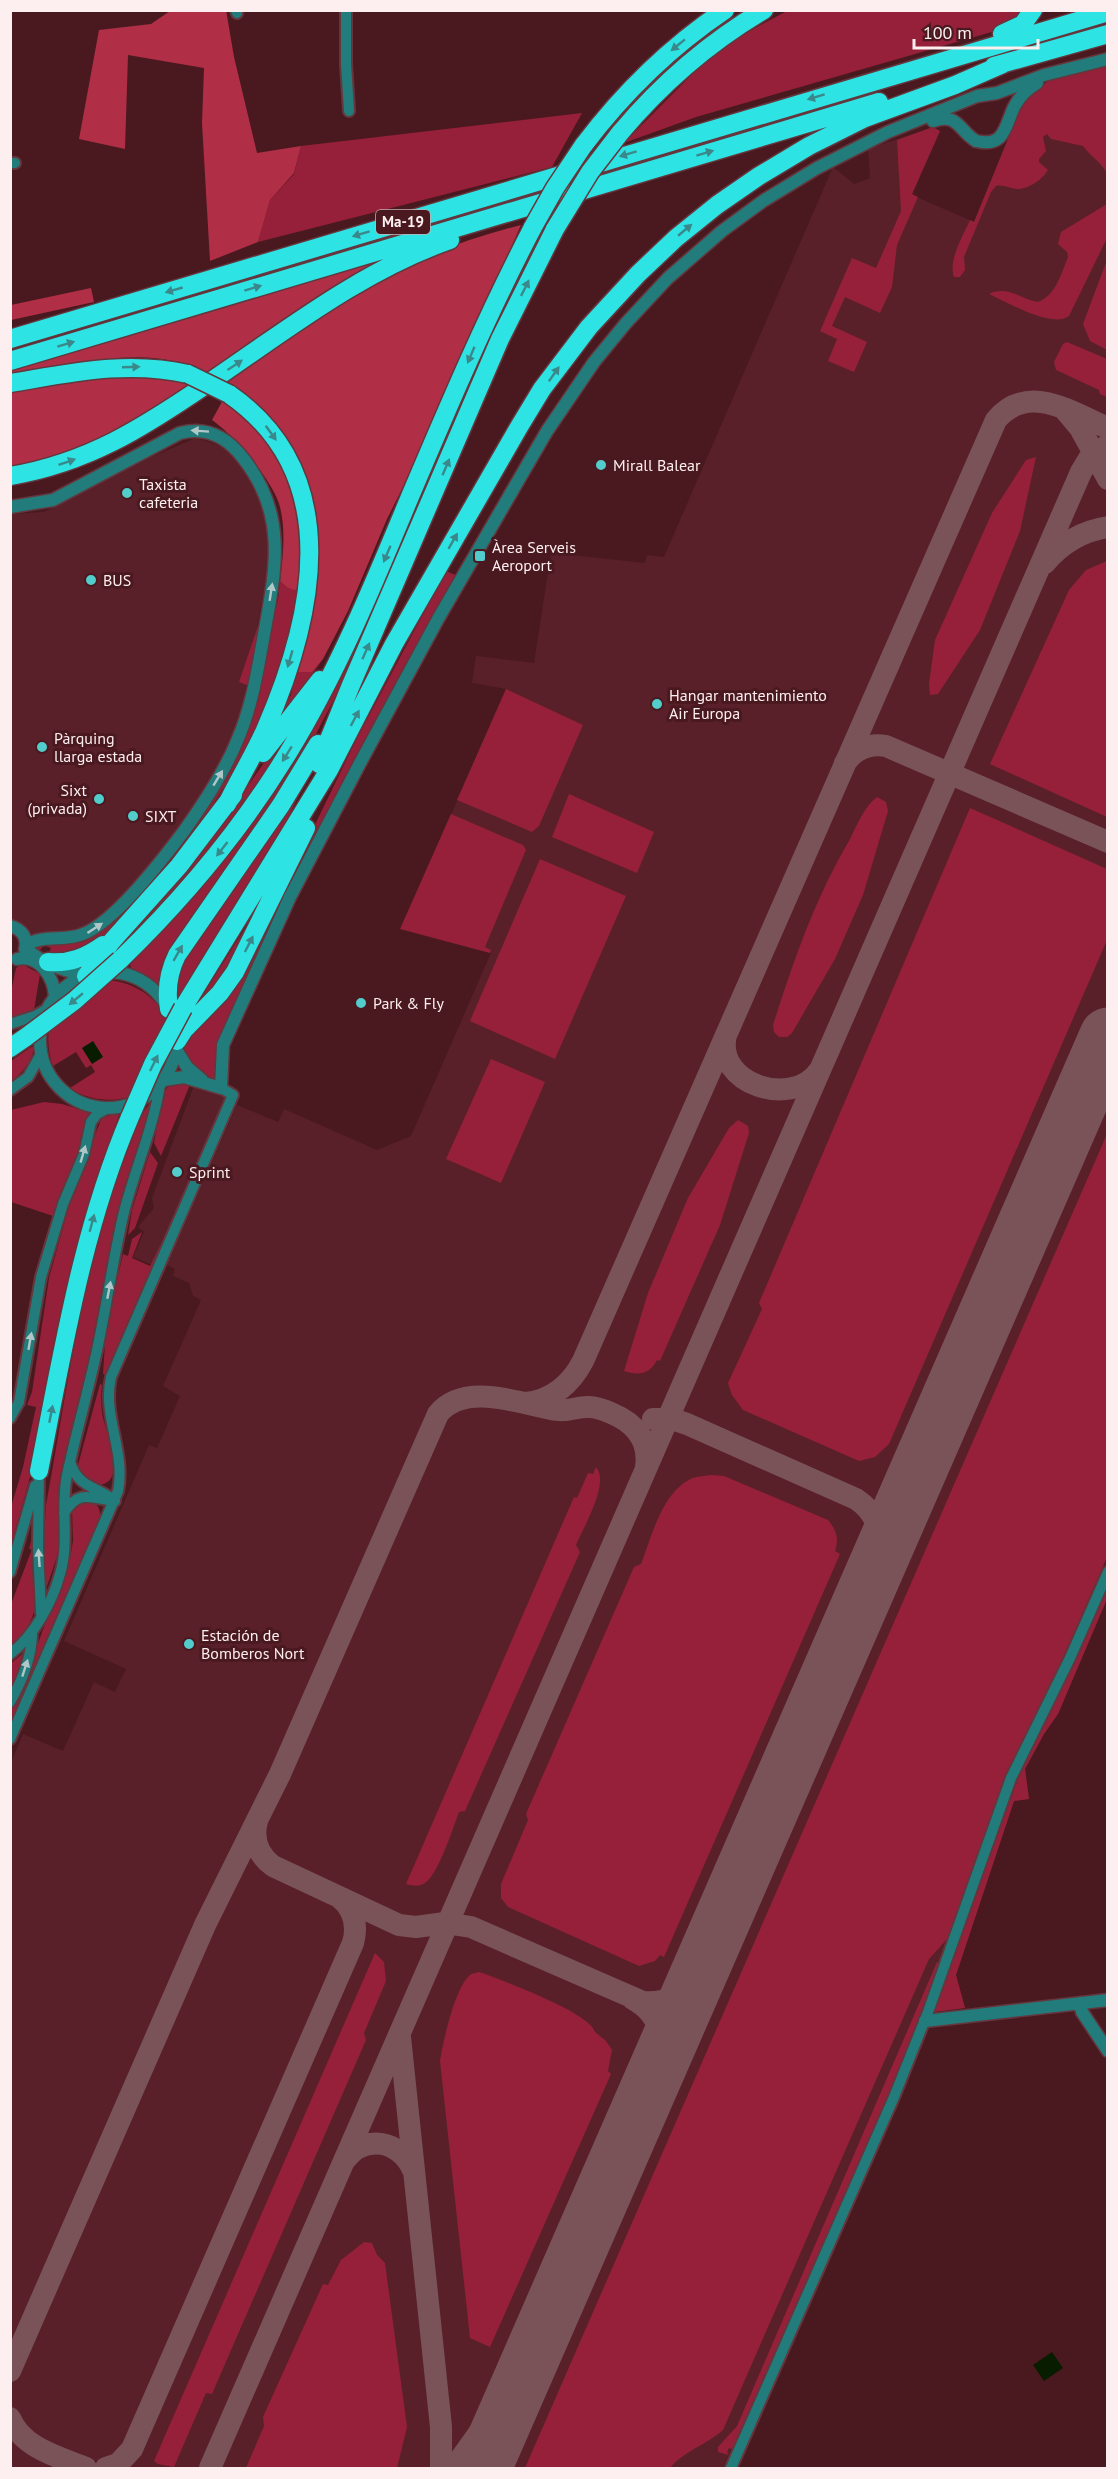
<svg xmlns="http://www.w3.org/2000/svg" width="1118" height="2479" viewBox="0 0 1118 2479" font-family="'PT Sans',sans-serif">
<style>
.built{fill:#592029}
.green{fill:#962039}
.forest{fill:#b02f47}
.water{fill:#081c00}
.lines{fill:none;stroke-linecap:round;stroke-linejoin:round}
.taxiway{stroke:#7a5358;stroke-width:22}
.runway{stroke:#7a5358;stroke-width:57}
.minor-casing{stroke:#63373d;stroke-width:14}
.tertiary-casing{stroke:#63373d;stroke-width:15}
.motorway-casing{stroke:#63373d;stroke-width:21}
.minor{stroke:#237c7c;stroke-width:10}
.tertiary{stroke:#237c7c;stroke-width:12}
.motorway{stroke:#2ee3e3;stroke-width:18}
.motorway-bridge-casing{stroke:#63373d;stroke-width:21;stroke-linecap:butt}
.motorway-bridge{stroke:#2ee3e3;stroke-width:18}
.oneway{fill:#3b888b}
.oneway2{fill:#b1c7c7}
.poi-dot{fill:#52cdcc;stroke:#4a1920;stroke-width:2}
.labels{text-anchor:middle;stroke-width:6;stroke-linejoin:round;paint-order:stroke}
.shield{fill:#4a1920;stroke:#c7afb2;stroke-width:1.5}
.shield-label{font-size:15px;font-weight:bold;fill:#fdeff0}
.poi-label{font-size:16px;fill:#fdeff0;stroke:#4a1920;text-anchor:start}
</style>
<rect width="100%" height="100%" fill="#4a1920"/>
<path class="built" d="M1107,70v1529l-49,115 -14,20 -19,35 4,30 -15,2 -58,174 9,33 -46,6 -196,454h-712v-705l12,-29 40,17 31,-69 21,10 11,-23 -62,-28 85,-196 8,3 23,-52 -17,-10 38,-86 -8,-4 -4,-13 -16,-7 2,-7 -8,-4 70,-160 41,17 6,-13 93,41 34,-14 80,-183 -90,-24 105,-240 -34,-6 4,-27 58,7 17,-110 94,10 2,-8 17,2 169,-390 21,17 16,-6 -2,-29 65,-22 7,4 -28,64 62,27 45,-110z
M196,438l24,8 11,8 17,22 20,34 -1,65 -29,153 -39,72 -34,47 -63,72 -19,11 -19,4h-31l-22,-12v-408l33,-2 107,-55z
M195,1083l32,13 -72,170 -22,-9 11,-25 -6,-5 16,-19 -2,-10z"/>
<path class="green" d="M787,11h235l-20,18 -306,88 -72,26 95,-96z
M1107,63v110c-6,-11 -16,-16 -24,-27l-32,-7 -4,-5 -4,3 3,14 -7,8v3l9,8c-5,9 -17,17 -28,19 -8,1 -16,-5 -24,-3l-5,6 -27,65 1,13 -5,7h-6c-6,-17 9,-41 16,-57l4,2 45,-110c20,-37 51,-39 88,-49z
M582,113l-30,54 -294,75 12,-42 24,-26 7,-28z
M933,127l7,4 -28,63 6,3 -21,48 -5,42 -12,26 -35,-16 -13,29 35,16 -13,30 -26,-11 9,-22 -17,-8 32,-73 24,10 25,-57 -4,-71z
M1107,204v34l-38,78c-17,13 -62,-14 -80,-22 19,-9 32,5 49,8 18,-7 23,-28 30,-45l-1,-5 -9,-8 3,-12z
M1107,260v90l-17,-9 -7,-17z
M1067,342l40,17v38l-7,-3 -1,-4 -43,-20 -2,-8 9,-18z
M1036,457l-16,74 -40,99 -42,64 -8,1 -1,-11 6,-44 57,-127 34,-53z
M1107,561h1l-1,256 -117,-53 79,-174 17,-20z
M446,571l12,5 -58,100 -77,148 -74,154 -32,99 -4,2c-15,-7 -30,-18 -29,-35l78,-110 95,-196z
M280,581l7,5 13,3 -15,65 -23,64 -23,45 -30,48 -82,106 -33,29 -18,10 -27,-3 2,-5 -7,-3 -4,5 -6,-3 1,-2 59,-10 124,-148 60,-187z
M367,614l4,1 -22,56 -61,116 -128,199 -29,-18 -1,-3 51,-58z
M261,617l-12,69 -10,-4z
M323,659l-57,79 25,-43 5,-27 16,4z
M506,689l77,36 -44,101 -7,6 -75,-32z
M300,712c-33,69 -81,127 -130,185 -15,16 -37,45 -56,55l111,-134z
M305,782l-23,49 -105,171 -3,-7 4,-30z
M569,794l85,38 -17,41 -85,-36z
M877,797l9,5 2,9 -25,84 -28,64 -43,74 -5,4h-8l-5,-5 -1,-7c22,-68 41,-124 77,-186 7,-14 14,-32 27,-42z
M970,808l137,61v71l-218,504 -14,13 -16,4 -116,-51 -11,-15 -4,-12 34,-74 -3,-6z
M451,814l72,31 3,5 -41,97 6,3 -1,3 -90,-24z
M540,859l86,37 -71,163 -85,-38z
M265,896l-44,90 -28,25z
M22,964l18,10 -6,36 -23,7 -1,-20 6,-29z
M103,980c43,0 81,38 64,83 -14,38 -65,47 -97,25l25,-16 -4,-7 -5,3 -10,-16 -23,14c-10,-26 -5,-64 23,-78 8,-4 18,-6 27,-8z
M31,1047h3c-2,16 -12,26 -23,34v-20z
M491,1059l54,23 -44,101 -55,-24z
M172,1081l19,1 -30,74 -7,-13 9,-49z
M44,1102l18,2 26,8 1,3 -7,31 -29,70 -42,-14v-92z
M151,1102l-1,13 -91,376v60l-13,38 -2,-51 2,-33c22,-120 37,-244 83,-358 6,-14 11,-34 22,-45z
M103,1115h16l-22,68 -68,298 -18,64v-38l12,-40 13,-60 -9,-2 5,-13 17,-114 26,-93z
M738,1120l10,6 1,7 -29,92 -60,136 -3,-1c-7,14 -18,16 -33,11l24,-78 40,-95 41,-70z
M1107,1134v423l-47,107 -56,117 -54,155 -21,23 -206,471c-17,15 -39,21 -53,38h-145z
M150,1152l8,11 -23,65 -7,7 4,-25z
M168,1230l-62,145 -3,-1 3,-45 17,-75 5,2 4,-17 10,-7 -10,26 18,8z
M100,1384l2,1c-1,9 -1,18 0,27 2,17 23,60 4,71 -11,6 -20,-5 -28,-12v-6z
M596,1467c14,16 -12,59 -20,78l4,7 -115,259 -6,1c-6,16 -21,63 -34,71 -7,4 -11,3 -19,1l168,-387 3,1 11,-25 5,1z
M712,1475l12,1 104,44c9,11 11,18 7,31l5,3 -176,403 -4,-2 -5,6 -16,5 -131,-59 -7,-9v-14l27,-64 -2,-6 108,-247 7,-3c11,-28 21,-73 52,-86 6,-2 13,-2 19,-3z
M82,1500c12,2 19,4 18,18l-89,205v-13l18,-39 13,-39 27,-68 4,-23 -1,-31z
M33,1534c3,48 15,77 -22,114l-1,-41 22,-58h-3z
M1107,1587v12l-49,115 -14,20 -19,35 4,30 -15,2 -58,174 9,33 -31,4 88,-244 61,-124z
M26,1651l-15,46v-34z
M375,1953l9,9 2,19 -22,52 2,7 -154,354 -6,-1 -32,74 -16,-3 -4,-3z
M937,1962l3,2 -44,115 -162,371 -5,-2 -2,4 2,3 -11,-3v-5l19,-21z
M479,1972c21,7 112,41 116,60l11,9 6,9 -4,21 3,3 -121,273 -20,-9 -30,-277c3,-19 15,-74 30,-86 3,-2 6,-2 9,-3z
M364,2242l8,1 5,12 8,8 22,164 -10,41h-151l18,-42 -1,-9 60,-133 5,1 13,-25z"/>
<path class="forest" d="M226,10l8,47 23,96 44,-7 -7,27 -24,27 -12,42 -48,19 -8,-138 2,-55 -76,-13 -3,94 -46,-10 20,-109 52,-6 19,-13z
M521,225l-107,240 -27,54 -39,92 -25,48 -11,13h-14l-2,-4c19,-73 37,-129 4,-202 -6,-15 -15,-31 -26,-43 -15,-15 -33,-27 -50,-40 44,-30 87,-63 132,-91 50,-30 109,-53 165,-67z
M396,256l-189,120c-11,-5 -23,-12 -35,-15 -48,-12 -113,8 -161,16v-8z
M91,288l3,14 -83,18v-15z
M118,374l54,5 21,8 -59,36 -60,30 -63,14v-79z
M224,398l22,17 35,43 22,63 -3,68c-9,3 -14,-3 -20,-8 3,-25 6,-50 0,-74 -6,-25 -47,-73 -68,-87z"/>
<path class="water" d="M93,1041l10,16 -11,7 -10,-16z
M1052,2352l11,16 -19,13 -11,-16z"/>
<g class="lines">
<path class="taxiway" d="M1065,410l15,18 28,51
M1045,563c16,-19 37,-32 63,-36
M845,763c10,-14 24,-20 41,-17l222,96
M726,1035c-12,49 66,74 93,36
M526,1403c26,-3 45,-19 57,-42l413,-941c32,-38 75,-8 112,8
M653,1419h19l15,5 169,75c22,14 24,34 26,58
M257,1821c-5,19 1,34 16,45l126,59 17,2 29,-4 26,4 172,75c24,2 40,-8 54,-26
M633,1999c24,13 32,36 27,62
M400,2037l41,390v41
M345,2160c20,-27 56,-19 68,10
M10,2371l195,-446 75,-151 158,-360c27,-33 83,-10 119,-4 12,2 21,-4 32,-3 8,0 15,3 22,6 24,10 39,27 35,54
M10,2418c12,30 49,39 76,50
M106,2468l12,-4 14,-15 221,-506c5,-18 1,-34 -14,-46
M210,2468l871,-1996 9,-15 18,-12
M454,2468l50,-70 40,-70"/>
<path class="runway" d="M483,2468l625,-1432"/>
<g class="minor-casing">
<path id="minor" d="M236,10l1,3
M346,10v54l3,47
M10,163h5
M10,1024l25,-8 12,-7
M10,1090l18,-13 13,-23
M10,1418l9,-16 22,-125 22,-73 21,-50 7,-32 6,-8 11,-6
M70,1462c8,26 27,24 45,39
M39,1471l-1,76 3,66
M64,1513c14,-23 26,-16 48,-12
M10,1572l25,-86
M10,1654c24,-18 42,-51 50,-80 10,-33 0,-66 7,-99 9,-42 21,-83 30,-125 10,-46 16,-92 27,-138 11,-43 29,-83 36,-127
M10,1702c12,-21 22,-45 22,-69
M10,1739l108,-248c8,-39 -16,-75 -7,-114l122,-282 -12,-7
M731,2468l163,-371 34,-85 83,-234 59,-120 38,-86"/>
</g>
<g class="tertiary-casing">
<path id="tertiary" d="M933,121c25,-9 26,10 43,20 29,7 29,-15 38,-34 5,-10 13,-18 23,-24
M10,507l43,-7 127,-67c27,-7 47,4 63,25 46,58 32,115 20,182 -6,34 -12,69 -26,101 -13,32 -33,62 -53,90 -21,28 -69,91 -101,103 -18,8 -40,0 -57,11
M10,926c12,3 18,12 15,23
M26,947c12,16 41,24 60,29
M17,959c23,-5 37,19 38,38
M40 1040a68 68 0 1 1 136 0a68 68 0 1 1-136 0Z
M177,1051l10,16 15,13
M164,1080l20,-3 37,11 2,-43 67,-148 69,-132 79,-146 109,-188 47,-69 32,-39 42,-45 54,-47 41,-30 54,-33 71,-36 89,-36 20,-3 47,-18 64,-16
M1080,2003l2,9 26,39
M925,2021l183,-21"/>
</g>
<g class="motorway-casing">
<path id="motorway" d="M1002,34l21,-10 10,-14
M994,66l114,-32
M620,133c42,-50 88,-90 144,-123
M583,146c40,-53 87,-99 142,-136
M10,339l1098,-327
M10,361l869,-259
M10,383c61,-10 117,-23 178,-9
M10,476c78,-13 134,-49 197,-92 77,-52 154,-113 243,-144
M263,753l57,-73
M319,764l32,-79 149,-346 55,-110
M227,804c12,-25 27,-49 38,-74 49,-112 81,-255 -36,-336
M120,960c64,-62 121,-130 168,-207 49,-80 85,-167 121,-254 39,-92 78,-184 124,-272
M48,962c22,2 38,-5 55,-17
M86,976l26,-35 67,-75 54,-71
M183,1008l146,-238 65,-126 125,-217 23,-38 47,-62 49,-53 38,-36 41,-33 42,-29 50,-30 56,-28 90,-33 48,-21
M169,1009c-3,-19 -1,-36 8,-54l104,-150 37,-61
M177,1041l7,-11 36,-37 15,-21 71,-144
M10,1048l16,-11
M39,1471c24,-120 43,-241 91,-354"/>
</g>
<use href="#minor" class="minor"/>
<use href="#tertiary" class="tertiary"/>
<use href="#motorway" class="motorway"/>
<g class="motorway-bridge-casing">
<path id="motorway-bridge" d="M533,227l22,-39 28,-42
M555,229l35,-57 30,-39
M188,374l41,20
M26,1037l48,-36 46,-41
M130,1117l23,-53 30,-56"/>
</g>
<use href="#motorway-bridge" class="motorway-bridge"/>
</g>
<defs><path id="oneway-solid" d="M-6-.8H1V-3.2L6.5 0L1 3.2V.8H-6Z" transform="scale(1.5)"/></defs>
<g class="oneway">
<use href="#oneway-solid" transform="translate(678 45) rotate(141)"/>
<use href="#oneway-solid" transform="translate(816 97) rotate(163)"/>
<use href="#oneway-solid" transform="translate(705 153) rotate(-17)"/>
<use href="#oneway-solid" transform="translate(628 154) rotate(163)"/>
<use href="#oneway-solid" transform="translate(685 230) rotate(-40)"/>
<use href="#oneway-solid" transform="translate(361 234) rotate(163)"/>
<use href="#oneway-solid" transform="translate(253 288) rotate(-17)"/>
<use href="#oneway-solid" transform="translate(525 288) rotate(-64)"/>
<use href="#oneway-solid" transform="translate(174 290) rotate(164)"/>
<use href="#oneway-solid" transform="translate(66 344) rotate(-17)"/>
<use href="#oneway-solid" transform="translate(471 355) rotate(113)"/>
<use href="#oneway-solid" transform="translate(235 365) rotate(-34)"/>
<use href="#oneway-solid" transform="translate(131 367) rotate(-2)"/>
<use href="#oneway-solid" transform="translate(554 374) rotate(-55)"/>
<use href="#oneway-solid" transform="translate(271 433) rotate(54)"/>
<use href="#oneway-solid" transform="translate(67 462) rotate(-19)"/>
<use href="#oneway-solid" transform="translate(446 467) rotate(-67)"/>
<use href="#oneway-solid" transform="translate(453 541) rotate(-60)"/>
<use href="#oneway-solid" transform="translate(387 554) rotate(113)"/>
<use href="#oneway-solid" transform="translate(366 651) rotate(-66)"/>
<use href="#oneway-solid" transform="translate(290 659) rotate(106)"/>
<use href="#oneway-solid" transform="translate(355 718) rotate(-62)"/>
<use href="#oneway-solid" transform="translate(287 754) rotate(122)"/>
<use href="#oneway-solid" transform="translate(222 849) rotate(128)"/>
<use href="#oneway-solid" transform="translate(249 944) rotate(-63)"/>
<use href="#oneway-solid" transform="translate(178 953) rotate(-60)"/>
<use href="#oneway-solid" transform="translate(76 999) rotate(140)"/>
<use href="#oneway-solid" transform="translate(154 1063) rotate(-64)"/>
<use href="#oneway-solid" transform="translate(92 1223) rotate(-75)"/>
<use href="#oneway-solid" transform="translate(51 1414) rotate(-79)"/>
</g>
<g class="oneway2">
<use href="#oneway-solid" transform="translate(200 431) rotate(-176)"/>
<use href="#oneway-solid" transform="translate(271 592) rotate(-81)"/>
<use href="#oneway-solid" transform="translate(218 778) rotate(-59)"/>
<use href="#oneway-solid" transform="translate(95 928) rotate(-33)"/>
<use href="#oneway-solid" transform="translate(83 1154) rotate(-74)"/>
<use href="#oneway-solid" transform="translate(109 1290) rotate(-79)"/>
<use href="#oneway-solid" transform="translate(30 1341) rotate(-80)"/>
<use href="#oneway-solid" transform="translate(39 1558) rotate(-94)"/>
<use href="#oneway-solid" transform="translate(25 1668) rotate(-72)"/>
</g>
<g class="poi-dot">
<circle cx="601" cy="465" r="6"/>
<circle cx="127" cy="493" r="6"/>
<rect x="474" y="550" width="12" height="12" rx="3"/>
<circle cx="91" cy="580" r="6"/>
<circle cx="657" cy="704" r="6"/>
<circle cx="42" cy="747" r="6"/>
<circle cx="99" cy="799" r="6"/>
<circle cx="133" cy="816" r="6"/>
<circle cx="361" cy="1003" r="6"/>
<circle cx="177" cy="1172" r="6"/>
<circle cx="189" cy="1644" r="6"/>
</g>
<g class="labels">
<rect class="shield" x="376" y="210" width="54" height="24" rx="4.5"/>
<g class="shield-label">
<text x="403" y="227">Ma-19</text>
</g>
<g class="poi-label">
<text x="613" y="471">Mirall Balear</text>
<text x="139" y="490">Taxista<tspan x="139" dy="18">cafeteria</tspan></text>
<text x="492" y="553">Àrea Serveis<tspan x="492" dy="18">Aeroport</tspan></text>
<text x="103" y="586">BUS</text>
<text x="669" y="701">Hangar mantenimiento<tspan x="669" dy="18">Air Europa</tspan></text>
<text x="54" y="744">Pàrquing<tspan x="54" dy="18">llarga estada</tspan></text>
<text x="87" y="796" text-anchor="end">Sixt<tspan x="87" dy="18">(privada)</tspan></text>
<text x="145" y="822">SIXT</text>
<text x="373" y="1009">Park &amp; Fly</text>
<text x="189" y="1178">Sprint</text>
<text x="201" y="1641">Estación de<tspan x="201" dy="18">Bomberos Nort</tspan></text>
</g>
</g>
<rect width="1118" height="2479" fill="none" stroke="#fdeff0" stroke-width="24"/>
<path d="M914 39v9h124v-9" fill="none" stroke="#fdeff0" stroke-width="3"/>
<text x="923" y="39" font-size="18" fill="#fdeff0" stroke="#4a1920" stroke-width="4.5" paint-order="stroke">100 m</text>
</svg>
